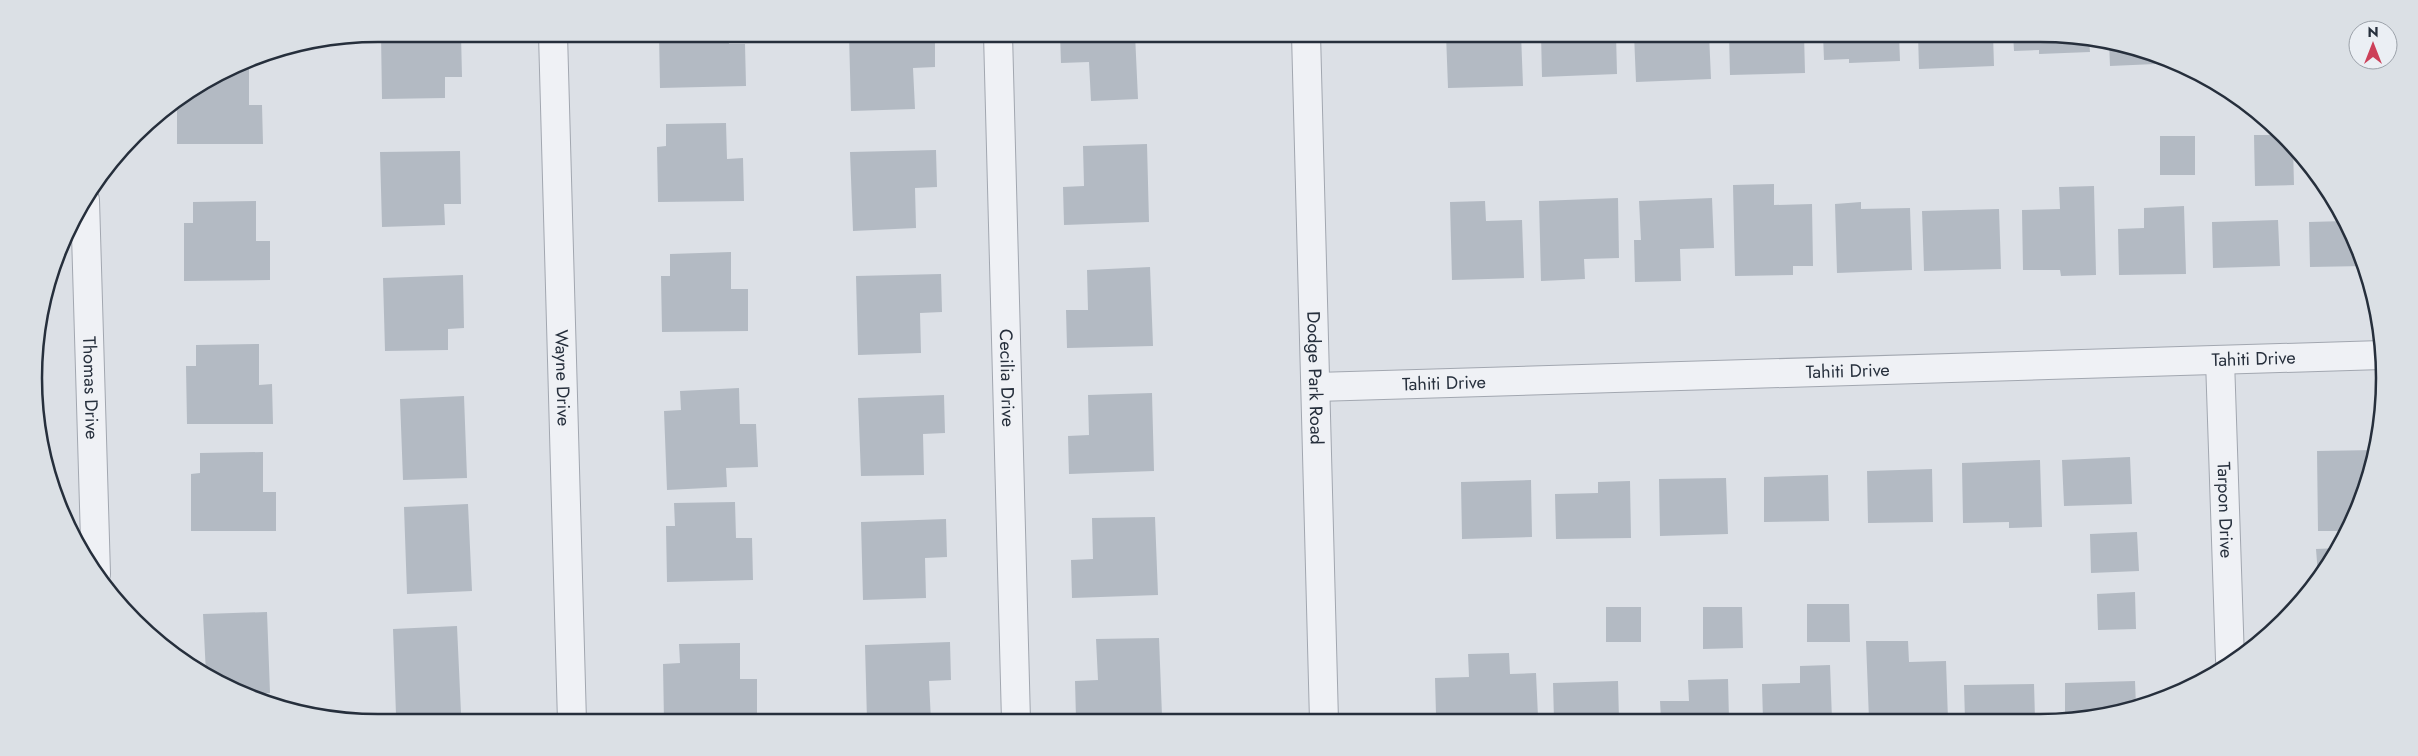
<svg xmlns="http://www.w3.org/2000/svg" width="2418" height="756" viewBox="0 0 2418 756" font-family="Jost,sans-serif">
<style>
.building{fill:#b3bac3}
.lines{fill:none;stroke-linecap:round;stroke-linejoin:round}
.minor-casing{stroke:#a2a7b0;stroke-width:30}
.tertiary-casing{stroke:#a2a7b0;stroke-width:30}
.minor{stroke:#eff1f5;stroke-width:28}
.tertiary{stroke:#eff1f5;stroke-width:28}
.labels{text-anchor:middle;stroke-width:5;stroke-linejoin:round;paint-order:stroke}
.street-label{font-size:18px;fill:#262f3c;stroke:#ebeff4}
.rim{fill:none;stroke:#262f3c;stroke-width:2.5}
</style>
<rect width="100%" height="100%" fill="#dce0e6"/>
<path class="building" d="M381,34h80l1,43h-17v21l-63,1z
M659,34h69l1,10h16l1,42 -86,2z
M849,34h86v33l-22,1 2,41 -64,2z
M1060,34h75l3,65 -47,2 -2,-39 -28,1z
M1446,34h38v2h3v-2h34l2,52 -75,2z
M1541,34h75l1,40 -75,3z
M1634,34h75l2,45 -75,3z
M1729,34h75l1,39 -75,2z
M1823,34h76l1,27 -51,2v-4l-25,1z
M1918,34h75l1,32 -75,3z
M2013,34h27l49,5 1,13 -51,2v-4l-25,1z
M2109,41l63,19 6,3 -68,3z
M239,65h10v40h13l1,39h-86v-41z
M726,123l1,36 16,-1 1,43 -86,1 -1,-55 9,-1v-22z
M2254,135h30l9,12 1,38 -39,1z
M2160,136h35v39h-35z
M1147,144l2,78 -85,3 -1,-38 21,-1 -1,-40z
M936,150l1,37 -22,1 1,40 -63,3 -3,-79z
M460,151l1,53h-17l1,21 -63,2 -2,-75z
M1774,184v21l38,-1 1,62h-20v9l-58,1 -2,-91z
M2094,186l2,89 -35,1 -1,-6h-37l-1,-60 38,-1 -1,-22z
M1618,198l1,60 -35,1 1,20 -44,2 -2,-80z
M1712,198l2,50 -34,1 1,32 -46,1 -1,-42h7l-2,-39z
M256,201v40h14v39l-86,1v-58h9v-21z
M1485,201l1,20 36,-1 2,58 -72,2 -2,-78z
M1861,202v7l49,-1 2,62 -75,3 -2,-69z
M2184,206l2,68 -67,1 -1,-46 26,-1v-20z
M1999,209l2,60 -77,2 -2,-60z
M2278,220l2,46 -67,2 -1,-46z
M2345,221l13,26 6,19 -54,1 -1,-45z
M731,252v37h17v42l-86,1 -1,-56h9v-22z
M1150,267l3,79 -86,2 -1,-38h22l-1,-40z
M941,274l1,38 -22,1 1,40 -63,2 -2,-79z
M463,275l1,53 -16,1v21l-63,1 -2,-73z
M259,344v41l13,-1 1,40h-86l-1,-58h10v-21z
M739,388l1,36h16l2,43 -32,1 1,19 -60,3 -3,-79 17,-1 -1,-19z
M1152,393l2,78 -85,3 -1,-38 21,-1 -1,-40z
M944,395l1,38 -22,1 1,41 -63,1 -3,-78z
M464,396l3,82 -64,2 -3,-81z
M2376,450l-31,81h-27l-1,-80z
M263,452v40h13v39h-85v-57l9,-1v-20z
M2130,457l2,47 -68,2 -2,-46z
M2040,460l2,67 -33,1v-6l-46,1 -1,-60z
M1932,469l1,53 -65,1 -1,-52z
M1828,475l1,46 -65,1v-45z
M1726,478l2,56 -68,2 -1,-57z
M1531,480l1,57 -70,2 -1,-57z
M1630,481l1,57 -75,1 -1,-45 43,-1v-11z
M735,502l1,36h16l1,42 -86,2 -1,-56h9l-1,-23z
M468,504l4,87 -65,3 -3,-87z
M1155,517l3,78 -86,3 -1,-38 22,-1 -1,-41z
M946,519l1,38 -22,1 1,40 -63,2 -2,-78z
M2137,532l2,39 -48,2 -1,-39z
M2339,548l-1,2 -20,25 -2,-26z
M2135,592l1,37 -38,1 -1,-36z
M1807,604h42l1,38h-43z
M1606,607h35v35h-35z
M1703,607h39l1,41 -40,1z
M267,612l3,81 -28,1 -36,-20 -3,-60z
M457,626l4,87 -65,2 -3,-86z
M1159,638l3,78 -86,3 -1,-38 23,-1 -2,-41z
M1866,641h42l1,21 37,-1 2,59h-79z
M950,642l1,38 -22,1 2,40h-64l-2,-76z
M740,643v36h17v43h-93l-1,-58 17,-1 -1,-19z
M1509,653l1,21 26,-1 2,44 -66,2v-5l-36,1 -1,-37 34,-1 -1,-23z
M1830,665l2,55h-69l-1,-36 38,-1v-17z
M1728,679l1,41h-68l-1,-19h29l-1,-21z
M1618,681l1,39h-65l-1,-37z
M2135,681l1,25 -51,13h-20v-36z
M2034,684l1,35 -70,1 -1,-35z"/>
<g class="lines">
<g class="minor-casing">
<g id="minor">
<path id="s1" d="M553,34l19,688"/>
<path id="s2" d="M998,34l18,687"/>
<path id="s3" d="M85,200l11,374"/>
<path id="s4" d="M2220,360l10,300"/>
<path id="s5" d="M1316,387l1066,-32"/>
</g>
</g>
<g class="tertiary-casing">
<g id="tertiary">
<path id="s6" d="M1306,34l18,687"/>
</g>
</g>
<use href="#minor" class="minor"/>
<use href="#tertiary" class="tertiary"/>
</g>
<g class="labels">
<g class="street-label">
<text dy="6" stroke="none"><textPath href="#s5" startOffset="938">Tahiti Drive</textPath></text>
<text dy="6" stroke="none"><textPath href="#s5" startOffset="532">Tahiti Drive</textPath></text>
<text dy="6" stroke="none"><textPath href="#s2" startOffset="344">Cecilia Drive</textPath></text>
<text dy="6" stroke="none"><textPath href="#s6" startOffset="344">Dodge Park Road</textPath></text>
<text dy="6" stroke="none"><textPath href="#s1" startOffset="344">Wayne Drive</textPath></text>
<text dy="6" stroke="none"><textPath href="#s5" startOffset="128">Tahiti Drive</textPath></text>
<text dy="6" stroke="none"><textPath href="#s3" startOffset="188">Thomas Drive</textPath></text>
<text dy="6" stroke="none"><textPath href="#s4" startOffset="150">Tarpon Drive</textPath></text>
</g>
</g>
<path d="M0 0H2418V756H0ZM378 42H2040A336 336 0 0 1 2376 378V378A336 336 0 0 1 2040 714H378A336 336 0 0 1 42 378V378A336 336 0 0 1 378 42Z" fill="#dbe0e5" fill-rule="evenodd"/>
<path class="rim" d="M378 42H2040A336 336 0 0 1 2376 378V378A336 336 0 0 1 2040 714H378A336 336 0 0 1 42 378V378A336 336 0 0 1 378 42Z"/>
<g transform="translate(2373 45)"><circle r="24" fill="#ebeff4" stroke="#9ca2aa"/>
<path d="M0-4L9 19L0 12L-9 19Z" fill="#cc4059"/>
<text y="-8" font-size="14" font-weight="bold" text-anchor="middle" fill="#262f3c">N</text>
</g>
</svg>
